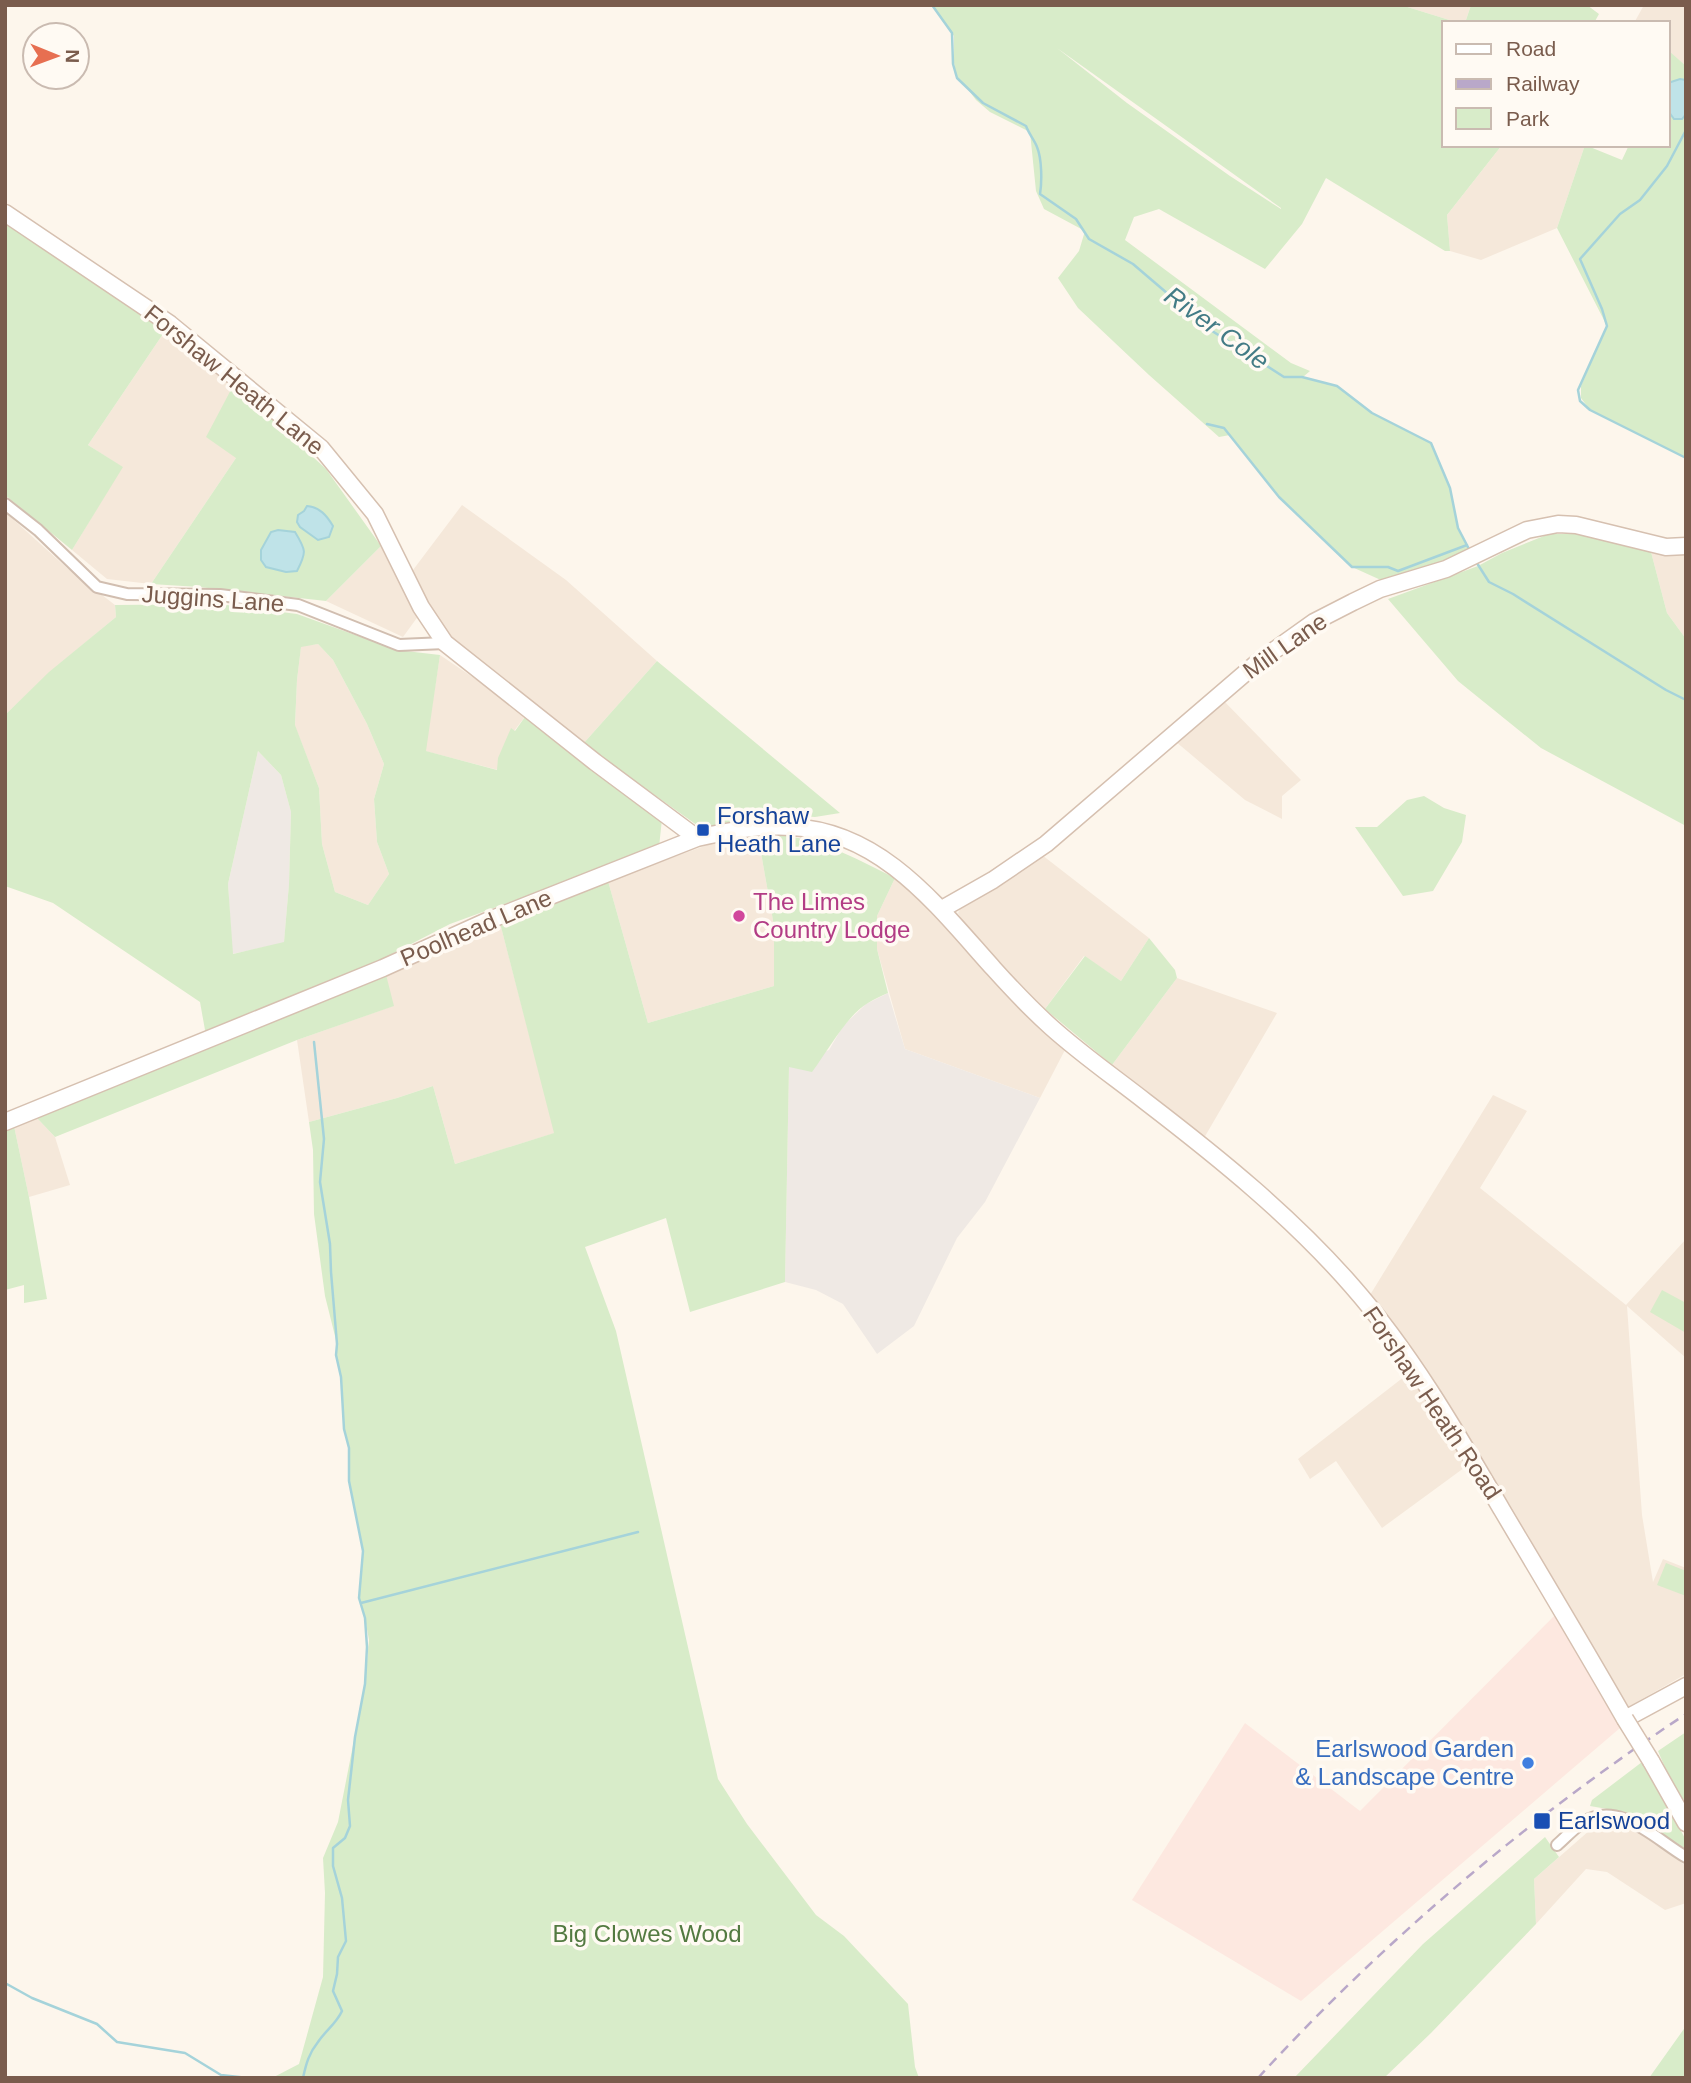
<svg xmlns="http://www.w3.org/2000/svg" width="1691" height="2083" viewBox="0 0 1691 2083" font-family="Arial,sans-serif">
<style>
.residential{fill:#f5e8da}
.commercial{fill:#fde8e0}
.industrial{fill:#efe9e4}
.green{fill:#d8ecc9;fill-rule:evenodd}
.water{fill:#bfe3e8;stroke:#a5d3da;stroke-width:2}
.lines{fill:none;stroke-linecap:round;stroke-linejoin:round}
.stream{stroke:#a5d3da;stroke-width:2.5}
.street-casing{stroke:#d1beb0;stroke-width:14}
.secondary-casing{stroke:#d6c0b0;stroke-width:19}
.street{stroke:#fff;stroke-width:10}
.secondary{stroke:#fff;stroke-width:16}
.rail{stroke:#b9a8c9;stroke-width:2.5;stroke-dasharray:10 7;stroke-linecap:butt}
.secondary-bridge-casing{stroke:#d6c0b0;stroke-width:19;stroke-linecap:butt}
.secondary-bridge{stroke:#fff;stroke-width:16}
.transit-dot{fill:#1a4fb4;stroke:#fffaf3;stroke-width:2.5}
.hotel-dot{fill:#d1479c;stroke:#fffaf3;stroke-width:2.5}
.shop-dot{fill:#3f7fe0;stroke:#fffaf3;stroke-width:2.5}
.labels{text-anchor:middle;stroke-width:7;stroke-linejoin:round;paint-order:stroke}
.street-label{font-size:24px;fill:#7a5c4d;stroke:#fffaf3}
.transit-label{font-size:24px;fill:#164399;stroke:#fffaf3;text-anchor:start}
.hotel-label{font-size:24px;fill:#b23c85;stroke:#fffaf3;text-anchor:start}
.shop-label{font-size:24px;fill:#366cbe;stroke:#fffaf3;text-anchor:end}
.park-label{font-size:24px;fill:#537a41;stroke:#fffaf3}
.water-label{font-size:26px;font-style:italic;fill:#437c86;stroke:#fffaf3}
</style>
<rect width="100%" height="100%" fill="#fdf6ec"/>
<path class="residential" d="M1401,5h70l-6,18h-6z
M1644,5h42v61l-18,-15v-28h-34z
M1502,145h83l-28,83 -76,32 -31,-9 -3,-36z
M165,331l69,53 2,74 -85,126 -44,-5 -35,-29 50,-83 -34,-22z
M462,505l104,75 91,81 -74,83 -128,-103 -19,-22 -26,-45z
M5,512l62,56 48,37 1,12 -66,55 -45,43z
M381,546l38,69 -16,22 -77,-36z
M1651,552h35v87l-19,-26z
M318,644l15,16 34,64 17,40 -10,35 3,43 12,32 -21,31 -33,-13 -13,-48 -3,-56 -24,-62 2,-46 4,-34z
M440,655l87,59 -13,17 -3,-2 -13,41 -73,-19z
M1222,699l79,81 -19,16v23l-37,-19 -70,-59z
M758,836l16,90v60l-126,37 -40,-142 102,-37z
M1042,855l107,83 -28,43 -37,-25 -39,53 -35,-28 -34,-38 -18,-30 3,-6z
M895,878l49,42 122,128 -26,50 -135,-49 -28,-100v-33z
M500,923l55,210 -100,31 -22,-78 -36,12 -88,24 -12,-82 96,-34 -8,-30z
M1177,978l100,35 -73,125 -92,-73z
M1493,1095l34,16 -47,77 146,117 60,-66v119l-59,-52 15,209 11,67 10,-23 23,9v106l-58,33 -98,-168 -160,-244z
M37,1118l18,19 15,48 -41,12 -15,-71z
M1409,1373l59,92 -86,63 -46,-67 -26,18 -12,-20z
M1612,1819l24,11 50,36v37l-21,7 -58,-38 -21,-3 -50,55 -2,-45 64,-56z"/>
<path class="commercial" d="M1558,1612l62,116 -319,273 -169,-101 113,-177 115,88z"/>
<path class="industrial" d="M258,751l23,24 10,37 -2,72 -5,59 -52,11 -4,-70z
M888,993l17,56 135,49 -55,104 -28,36 -43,88 -37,28 -34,-50 -27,-14 -31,-8 4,-216 40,-16 14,-24 23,-22z"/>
<path class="green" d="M932,5h469l58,18h-15v122h58l-55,70 3,36h-5l-119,-73 -24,46 -37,45 -106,-60 -25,8 -9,23 166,123 19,8 -7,6 34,9 35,27 59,30 19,45 8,40 13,23 -88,30 -31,-14 -73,-70 -49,-62 -11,2 -70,-62 -71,-67 -20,-30 21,-27 6,-20 -41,-22 -8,-18 -6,-59 -40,-20 -14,-12 -9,-12 -10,-10 -3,-15v-27zM1057,48l224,160v1l-51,-33 -103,-73z
M1471,5h116l12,9 -5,9h-129z
M1669,51l17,15v392l-96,-48 -9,-12v-12l26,-60 -50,-98 28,-83 37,15 7,-15h39z
M5,219l103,70 57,42 -77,114 35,22 -51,83 -67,-55z
M234,384l92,85 55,77 -55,55 -127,-14 -48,-3 85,-126 -30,-21z
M1549,534h39l63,18 16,61 19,26v187l-145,-78 -83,-67 -70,-82 90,-33 24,-13z
M219,604l78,10 100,36 43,5 -14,96 71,19 1,-12 13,-30 4,3 12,-17 135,105 -3,28 -209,77 -68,35 12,47 -97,34 -242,97 -18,-19 168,-71v-17l-5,-28 -147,-99 -48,-17v-171l44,-43 67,-55 -1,-12zM318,644l15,16 34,64 17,40 -10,35 3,43 12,32 -21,31 -33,-13 -13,-48 -3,-56 -24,-63 2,-45 4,-33zM258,751l23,24 10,37 -2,72 -5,58 -51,12 -5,-70z
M657,661l183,152 -25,4 -47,-3 -67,14 -118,-84z
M1424,796l20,12 22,7 -4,27 -29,49 -30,5 -48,-69h22l30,-27z
M758,836c9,0 19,-1 28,0 39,5 75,25 109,42l-18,38v33l11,44c-7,3 -14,6 -20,10 -22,13 -40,48 -56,69l-23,-5 -4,215 -95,30 -24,-94 -81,29 31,84 102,448 29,45 69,91 28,21 64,68 7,63 4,11h-647l27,-14 24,-87 2,-84 -2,-35 15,-36 27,-138 4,-44 -4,-22 -6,-20 4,-47 -14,-70v-33l-5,-19 -3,-52 -5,-22 1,-11 -12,-48 -11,-82 -1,-64 -4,-28 88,-24 36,-12 22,78 99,-31 -54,-210 108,-42 40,142 126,-37v-60z
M1149,938l26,32 2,8 -65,87 -67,-56 40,-53 36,25z
M14,1126l15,71 18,102 -23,4v-18l-19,5v-160z
M1662,1290l24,13v30l-36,-21z
M1666,1563l20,8v25l-29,-11z
M1686,1732v67h-5l-6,-8 -17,-40z
M1642,1762l44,78v9l-39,-25 -22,-12 -35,-6 2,-6z
M1545,1837l14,20 -25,22 2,45 -105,109 -47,45h-90l129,-134z
M1686,2026v52h-37z"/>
<path class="water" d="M1680,79l6,1v34l-4,5h-8l-5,-7 -1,-29z
M307,506c13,1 20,10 26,20l-4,11 -11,3 -18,-13 -3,-5 1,-7 6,-4z
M278,530l17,2c11,18 12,20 2,39l-11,1 -20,-5 -5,-7v-10l10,-18z"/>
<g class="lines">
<path class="stream" d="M932,5l20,28 1,31 4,14 26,25 43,23c3,8 9,15 11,21 5,12 5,35 3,47l36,25 13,20 44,25 76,65 75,48h18l35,9 35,27 59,30 19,45 8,40 12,23
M1686,130l-19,36 -27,34 -20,14 -40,45 22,50 5,17 -29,64 2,11 10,9 96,48
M1207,424l17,4 55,69 73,70h36l10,4 69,-26
M1475,560l14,22 24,12 153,96 20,10
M361,1603l277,-71
M5,1983l27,15 65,26 20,18 68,11 36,22 27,3
M303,2078c3,-14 6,-25 15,-36 8,-12 18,-18 24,-31l-9,-20 4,-17 1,-17 8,-16 -4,-43 -9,-32v-18l12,-10 5,-12 -2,-26 7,-63 10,-53 2,-37 -2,-29 -6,-20 4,-47 -14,-70v-33l-5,-19 -3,-52 -5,-22 1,-11 -6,-72 -1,-28 -10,-62 4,-43 -10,-97"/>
<g class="street-casing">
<path id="street" d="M5,504l33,26 59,57 30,7 93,1 78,10 101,40 46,-2
M1557,1845c8,-7 16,-16 25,-22 37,-24 73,16 104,34"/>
</g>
<g class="secondary-casing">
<path id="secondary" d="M5,213l165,111 151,124 54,66 46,93 24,36 150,119 102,76
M942,909l51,-29 53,-36 212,-182 56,-40 39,-20 27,-13 66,-20 81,-39 31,-6 18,1 90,22 20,-1
M5,1122l378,-154 104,-47 210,-83c31,-7 61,-13 94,-11 91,4 147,80 203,142 18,20 37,40 57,58 30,27 63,50 95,75 73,56 146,115 206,184 59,67 105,147 150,224 41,69 83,139 123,209l61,-33
M1651,1761l35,62"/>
</g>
<use href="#street" class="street"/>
<use href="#secondary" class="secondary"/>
<path class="rail" d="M1258,2078c126,-138 272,-261 428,-364"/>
<g class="secondary-bridge-casing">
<path id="secondary-bridge" d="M1625,1719l26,42"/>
</g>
<use href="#secondary-bridge" class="secondary-bridge"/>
</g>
<g class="transit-dot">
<rect x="696" y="823" width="14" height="14" rx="3.5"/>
<rect x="1533" y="1812" width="18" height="18" rx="3.5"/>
</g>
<circle class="hotel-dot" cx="739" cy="916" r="7"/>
<circle class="shop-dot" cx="1528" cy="1763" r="7"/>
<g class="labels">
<g class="street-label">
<text transform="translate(234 380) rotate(39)" y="8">Forshaw Heath Lane</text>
<text transform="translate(213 599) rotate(4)" y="8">Juggins Lane</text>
<text transform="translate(1285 646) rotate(-35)" y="8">Mill Lane</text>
<text transform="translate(476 928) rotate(-23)" y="8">Poolhead Lane</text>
<text transform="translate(1432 1403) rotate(56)" y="8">Forshaw Heath Road</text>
</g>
<g class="transit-label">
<text x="717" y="824">Forshaw<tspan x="717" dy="28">Heath Lane</tspan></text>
<text x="1558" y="1829">Earlswood</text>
</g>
<g class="hotel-label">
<text x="753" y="910">The Limes<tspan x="753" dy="28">Country Lodge</tspan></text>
</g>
<g class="shop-label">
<text x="1514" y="1757">Earlswood Garden<tspan x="1514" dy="28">&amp; Landscape Centre</tspan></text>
</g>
<g class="park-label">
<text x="647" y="1942">Big Clowes Wood</text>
</g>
<g class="water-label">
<text transform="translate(1217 328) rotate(36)" y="9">River Cole</text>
</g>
</g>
<rect width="1691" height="2083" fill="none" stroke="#7a5c4d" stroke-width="14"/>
<rect x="1442" y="21" width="228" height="126" fill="#fffaf3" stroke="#cabbb1" stroke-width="2"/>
<rect x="1456" y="44" width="35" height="10" fill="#ffffff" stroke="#cabbb1" stroke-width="2"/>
<text x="1506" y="56" font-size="21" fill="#7a5c4d">Road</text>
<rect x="1456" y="79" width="35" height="10" fill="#b9a8c9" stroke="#cabbb1" stroke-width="2"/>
<text x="1506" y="91" font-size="21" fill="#7a5c4d">Railway</text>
<rect x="1456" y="108" width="35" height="21" fill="#d8ecc9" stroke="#cabbb1" stroke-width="2"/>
<text x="1506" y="126" font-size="21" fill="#7a5c4d">Park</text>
<g transform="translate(56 56) rotate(91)"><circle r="33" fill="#fffaf3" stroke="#cabbb1" stroke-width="2"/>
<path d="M0-5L12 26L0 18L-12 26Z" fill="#e76f51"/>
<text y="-10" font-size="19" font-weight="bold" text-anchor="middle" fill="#7a5c4d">N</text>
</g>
</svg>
